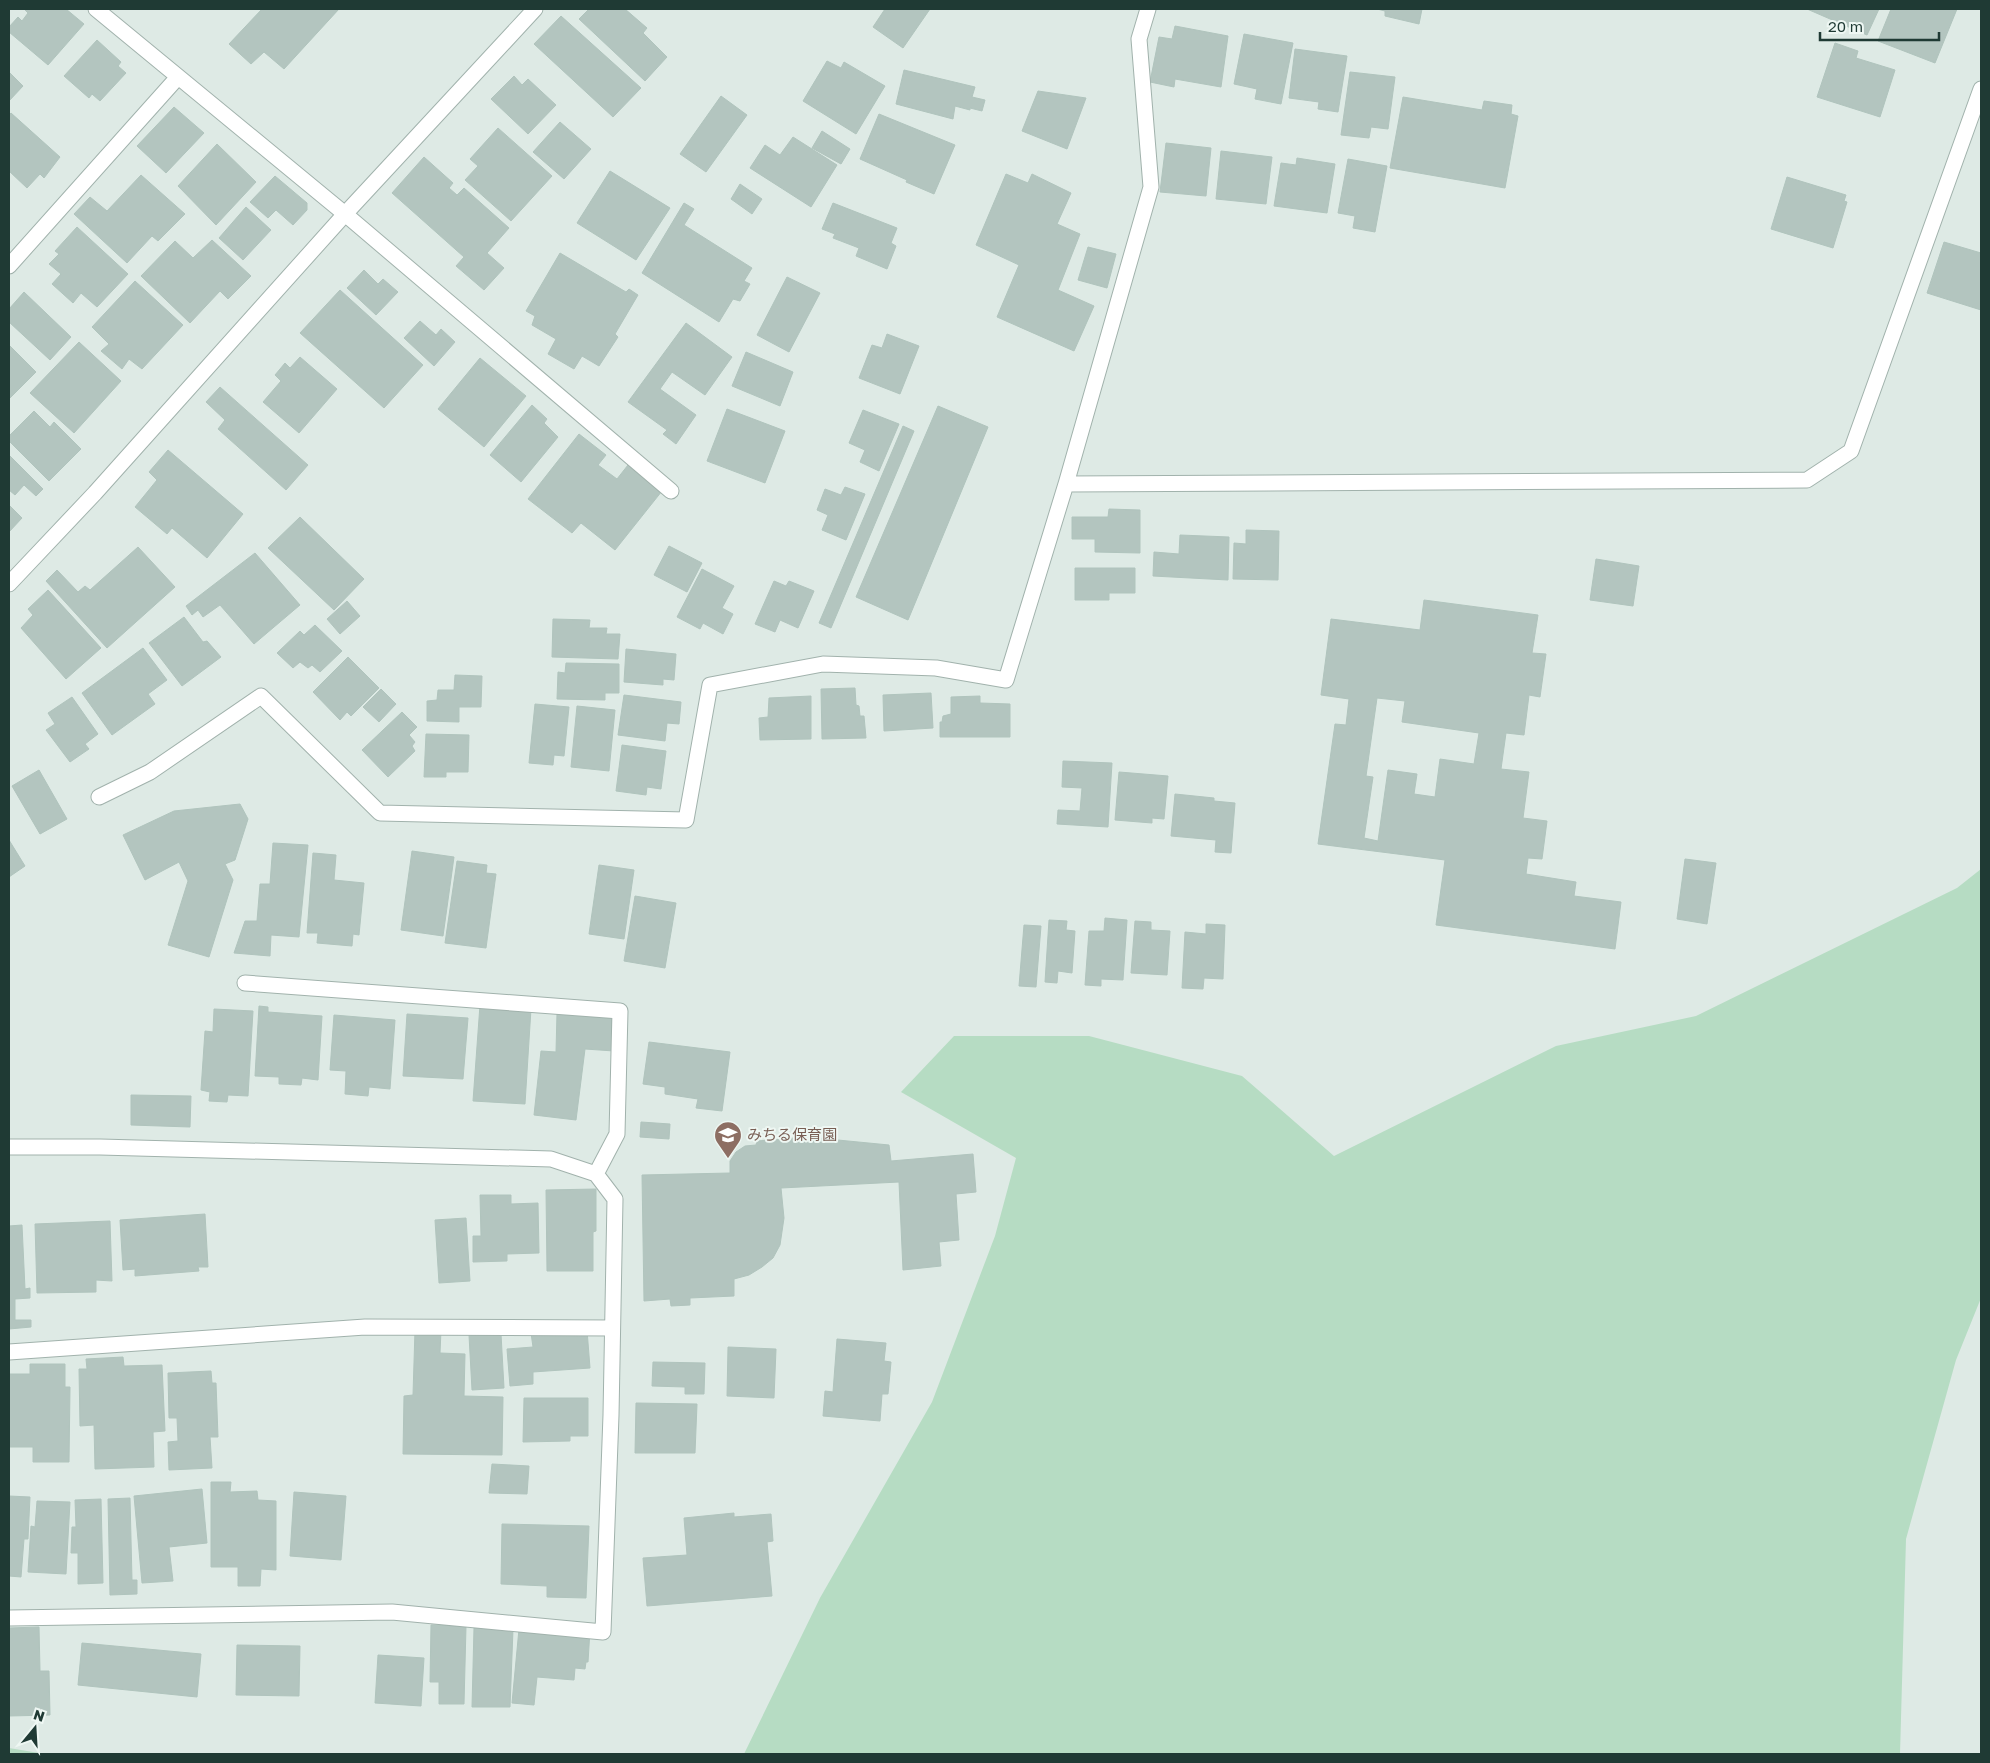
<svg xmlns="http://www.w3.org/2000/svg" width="1990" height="1763" viewBox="0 0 1990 1763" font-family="'Golos Text','Noto Sans JP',sans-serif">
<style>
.green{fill:#b6dcc3}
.building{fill:#b3c5bf;stroke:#b0c4bd;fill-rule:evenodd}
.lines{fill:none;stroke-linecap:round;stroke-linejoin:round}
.minor-casing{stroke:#a1b2ac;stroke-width:17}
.tertiary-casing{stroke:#a1b2ac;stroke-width:17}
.minor{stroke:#fff;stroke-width:15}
.tertiary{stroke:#fff;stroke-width:15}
.labels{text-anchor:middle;stroke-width:4;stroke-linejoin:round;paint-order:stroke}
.education-label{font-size:15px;fill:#785e54;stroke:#eef7f3;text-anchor:start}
</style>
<rect width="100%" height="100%" fill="#deeae5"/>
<path class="green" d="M1981,869v429l-25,62 -50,179 -6,215h-1156l76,-156 112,-196 63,-166 21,-78 -115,-66 53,-56h135l153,40 92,80 222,-110 140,-30 261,-128z
M9,1748l36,6h-36z"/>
<path class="building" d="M24,9h42l18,15 -36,41 -39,-33v-5l9,-10 4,4 6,-8z
M262,9h77l-55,60 -20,-17 -13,12 -22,-20z
M589,9h36l22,19 -4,5 24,24 -22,24 -66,-62z
M885,9h45l-27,39 -30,-21z
M1377,9h45l-3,15 -34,-8v-5z
M1807,9h72l-12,26z
M1891,9h66l-22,54 -57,-22z
M561,16l80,72 -28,29 -79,-73z
M1175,26l53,10 -7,51 -46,-8 -1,8 -24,-5 9,-45 13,2z
M1244,34l49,9 -12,61 -26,-5 2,-10 -23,-5z
M97,40l24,22 -3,4 8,7 -26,28 -8,-7 -3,4 -25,-22z
M1835,43l23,8 -2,7 39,12 -15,47 -63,-20z
M1295,49l52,7 -9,56 -20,-3 1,-7 -30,-4z
M827,61l14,7 3,-6 41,24 -29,48 -53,-33z
M904,70l71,17 -3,10 13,3 -3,11 -12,-3v2l-15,-4 -2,13 -57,-15z
M9,72l14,14 -14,15z
M1350,72l45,5 -7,52 -17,-2 -2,11 -28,-3z
M514,76l8,9 6,-6 28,26 -28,29 -37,-35z
M1038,91l48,7 -19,51 -45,-18z
M721,96l26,19 -41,57 -26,-18z
M1403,97l79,13 2,-9 28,4 -1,9 7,2 -13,72 -115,-20z
M174,107l30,26 -38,40 -29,-27z
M11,113l49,44 -16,21 -4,-4 -13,14 -18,-17v-56z
M879,114l76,31 -21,49 -28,-12 1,-2 -47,-21z
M560,122l31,27 -27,30 -31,-27z
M498,128l54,48 -41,45 -46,-41 13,-14 -8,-7z
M822,131l28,18 -9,15 -29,-16z
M793,137l44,28 -26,42 -61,-39 15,-23 15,10z
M1166,143l45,5 -5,48 -46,-4z
M217,144l39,38 -40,43 -38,-39z
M1221,151l51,6 -6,47 -50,-5z
M424,157l29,26 -4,5 8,7 7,-7 45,40 -22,25 17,15 -20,22 -28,-24 8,-9 -72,-64z
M1297,158l38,6 -8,49 -53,-7 7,-43 15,2z
M1348,159l39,7 -12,66 -22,-4 2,-12 -17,-3z
M610,171l60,37 -34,52 -59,-37z
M1006,174l22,9 4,-9 39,19 -14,31 23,10 -22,56 36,16 -20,45 -77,-34 22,-52 -43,-20z
M141,175l44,39 -27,27 -6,-5 -25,27 -53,-49 16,-17 17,14z
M275,176l32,27v7l-14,15 -17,-15 -8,8 -18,-16z
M1787,177l59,18 -2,6 3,1 -14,46 -62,-19z
M740,184l22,15 -10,15 -21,-15z
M684,203l10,6 -10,16 68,43 -8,13 6,3 -10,17 -7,-2 -14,23 -77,-49z
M833,203l64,25 -6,15 5,3 -9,23 -31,-13 3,-8 -26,-10 2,-4 -13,-5z
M246,207l25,23 -28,30 -24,-22z
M77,227l51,47 -31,33 -16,-14 -8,10 -21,-19 9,-10 -12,-10 10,-10 -4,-3z
M212,240l39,36 -23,23 -8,-8 -30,32 -49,-47 34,-35 18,17z
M1944,242l37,11v57l-54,-17z
M1088,247l28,7 -9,34 -29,-8z
M560,253l66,39 3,-3 9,6 -23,39 3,3 -19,29 -17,-10 -8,13 -26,-15 8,-15 -24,-14 3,-9 -9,-5z
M364,270l14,14 5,-5 15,13 -22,23 -29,-27z
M787,277l33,16 -31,59 -32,-17z
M135,281l48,44 -41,44 -13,-10 -7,10 -21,-18 8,-7 -17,-17z
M340,290l83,75 -39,43 -84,-75z
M24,292l47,45 -21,23 -41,-38v-13z
M420,321l16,14 5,-6 14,13 -21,24 -30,-28z
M686,323l46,34 -27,38 -33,-23 -12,17 36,26 -20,29 -13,-10 4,-4 -39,-28z
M887,334l32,12 -19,48 -41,-16 13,-33 10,3z
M79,342l42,39 -47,52 -44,-40z
M9,345l27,27 -27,27z
M746,352l47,20 -13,34 -48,-20z
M300,357l37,32 -38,44 -36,-31 18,-21 -6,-6 10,-12 5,5z
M480,358l46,38 -42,51 -46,-38z
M220,387l88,78 -22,25 -68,-61 7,-9 -19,-18z
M532,405l15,14 -3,4 14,14 -37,45 -31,-27z
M938,406l50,21 -80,193 -52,-23z
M727,409l58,22 -20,52 -58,-22z
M863,410l36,14 -20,47 -19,-9 5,-12 -16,-7z
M34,411l16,16 4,-5 27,27 -32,32 -40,-40v-5z
M903,426l11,5 -83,197 -12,-5z
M579,434l27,21 -8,10 19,14 11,-14 34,26 -47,59 -34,-27 -9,10 -44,-34z
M168,450l75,64 -36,44 -35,-30 -5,6 -32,-27 22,-27 -8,-8z
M9,455l34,34 -7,7 -12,-11 -9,10 -6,-5z
M845,487l20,7 -19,46 -24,-10 6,-15 -11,-5 8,-21 16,6z
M9,505l13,13 -13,14z
M1109,509l31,1v43l-45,-1v-13h-23v-22h36z
M300,517l64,62 -30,31 -66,-62z
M1246,530l33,1 -1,49 -45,-1 1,-36 12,1z
M1180,535l49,2 -1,43 -75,-4 1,-24 25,2z
M669,546l33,17 -15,29 -33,-17z
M138,547l37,40 -68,61 -61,-67 11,-11 21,22 7,-6 5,4z
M255,553l45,52 -46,39 -34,-39 -17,12 -5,-7 -6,5 -6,-9z
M1596,559l43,7 -6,40 -43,-6z
M1075,568h60v25h-26v7h-34z
M702,569l32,17 -12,22 11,6 -10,20 -20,-11 -3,6 -23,-12z
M774,581l12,5 3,-5 25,10 -16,37 -18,-8 -5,12 -20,-8z
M48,590l53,58 -35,31 -45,-51 12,-13 -5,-6z
M1424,600l114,15 -6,38 14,1 -6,43 -11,-2 -5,40 -18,-2 -5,36 28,3 -6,46 24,3 -5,38 -14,-1 -2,16 50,8 -2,14 47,6 -6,47 -179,-24 9,-65 -127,-16 17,-120 11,1 3,-26 -28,-4 10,-76 89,11zM1377,698l28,3 -3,21 77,11 -5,31 -34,-5 -5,38 -21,-3 3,-20 -29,-4 -10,71 -14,-3 9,-61 -7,-1z
M347,601l13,15 -20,18 -13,-15z
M184,617l19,25 4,-1 14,16 -39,29 -33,-43z
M553,619l37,1 -1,8h18l-1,6h14l-2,25 -66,-2z
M315,625l27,26 -22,21 -8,-7 -4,3 -8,-6 -7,6 -16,-15 23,-22 4,4z
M143,648l24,32 -19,14 7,10 -43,31 -30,-42z
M626,649l50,5 -2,26 -11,-1v6l-39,-3z
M348,657l31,31 -28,28 -4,-4 -7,8 -27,-28z
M566,663l53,1v29h-14v7l-48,-1 1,-27 7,1z
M455,675l27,1 -1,31h-22v15l-32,-1v-20l10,-1 1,-10h16z
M855,688l1,17 3,1 1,10h4l2,22 -44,1 -1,-50z
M381,689l15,15 -17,18 -16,-15z
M931,693l2,35 -49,3 -1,-36z
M624,695l57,7 -2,22 -12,-1 -2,18 -47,-6z
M811,696v43l-51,1 -1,-22 9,-1 1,-19z
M980,696v7l30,1v33h-70v-15h2l1,-6 8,-2v-17z
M72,697l26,37 -13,10 4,5 -19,13 -24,-32 9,-6 -7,-11z
M535,704l34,3 -5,49 -10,-1 -1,10 -24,-2z
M577,706l38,4 -6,61 -38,-4z
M402,712l15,15 -8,8 6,7 -3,4 3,5 -27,26 -26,-27z
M426,734l43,1 -1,37h-22v5h-22z
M622,745l44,6 -5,38 -14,-2 -1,8 -30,-4z
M1063,761l49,2 -4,64 -51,-3 1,-14 22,1 2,-23 -20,-1z
M39,770l28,49 -27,15 -28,-48z
M1119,772l49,4 -4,43 -12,-1v5l-37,-3z
M1175,794l39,4v3l21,2 -4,50 -16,-1 1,-12 -45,-4z
M240,804l8,15 -13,41 -10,4 8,16 -24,77 -41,-12 20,-64 -9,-19 -34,18 -22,-45 51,-24z
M9,840l16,26 -16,11z
M273,843l35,2 -9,92 -28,-2 -1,21 -36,-3 11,-32h12l3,-37h10z
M412,851l42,6 -11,79 -42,-6z
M313,853l23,2 -2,25 30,3 -5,52 -6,-1 -1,12 -35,-3 1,-10h-11z
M1685,859l31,4 -9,61 -30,-5z
M457,861l30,4 -1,8 10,1 -10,74 -41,-5z
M599,865l35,5 -10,69 -35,-5z
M635,896l41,7 -11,65 -41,-7z
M1105,918l22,2 -4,60 -22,-1v7l-16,-1 4,-54h15z
M1049,920l18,1 -1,9 9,1 -3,42 -14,-2 -1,12 -12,-1z
M1135,921l16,1v8l19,1 -3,44 -36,-2z
M1206,924l19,1 -2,54 -19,-1 -1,11 -21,-1 3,-56 21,2z
M1024,925l17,1 -5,61 -17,-1z
M480,1005l51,4 -6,95 -52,-3z
M259,1006l9,1v5l54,4 -4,64 -16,-2 -1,7 -22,-1v-7l-24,-1z
M214,1009l39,2 -5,85 -20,-1 -1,7 -18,-1 1,-9 -9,-2 4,-59 8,1z
M557,1013l58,3 -1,35 -29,-2 -9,71 -42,-5 7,-64 15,1z
M407,1014l61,4 -5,61 -60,-3z
M334,1015l61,5 -5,69 -21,-2 -1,9 -23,-2 1,-23 -16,-1z
M649,1042l81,10 -8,59 -26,-3 2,-9 -33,-5v-7l-22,-3z
M131,1095l60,1 -1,31 -59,-2z
M641,1122l29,2 -1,15 -29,-2z
M807,1137l82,8 2,16 82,-7 3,38 -20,2 3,46 -20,2 2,24 -38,4 -4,-88 -118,6 3,30 -4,27 -7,13 -11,9 -13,8 -15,4v17l-44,2v7l-19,1 -1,-7 -26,2 -2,-126 88,-2v-12l6,-9 9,-6 11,-1 1,-4z
M596,1189v42l-3,1v39h-46l-1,-81z
M480,1195h31v9l27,-1 1,50 -32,1v7l-34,1v-26h8z
M205,1214l3,53h-10l1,4 -64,5v-7l-12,1 -3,-50z
M466,1218l4,63 -31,2 -4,-63z
M110,1221l2,60 -16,-1v12l-59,1 -2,-69z
M22,1225l3,64 5,-1v10l-15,1v21h16v7l-22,2v-103z
M415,1330h26l-1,23 25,1 -1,42 39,1 -1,58 -99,-1 1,-58 9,-1z
M587,1330l3,38 -57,4v12l-23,2 -3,-37 26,-2 -2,-14z
M501,1334l3,54 -32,2 -3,-55z
M837,1339l49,4 -2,18 7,1 -3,32h-6l-2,27 -57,-5 2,-25 8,1z
M728,1347l48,2 -2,49 -47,-2z
M123,1357l1,9 38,-1 3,66 -12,1 1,35 -59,2 -1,-44 -14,1 -1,-57h8l-1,-10z
M653,1362l52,1 -1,31h-19v-7l-33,-1z
M30,1364h35v23h5l-1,75h-36v-15h-24v-73h21z
M211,1371l1,12h4l2,54h-8l2,31 -43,2 -1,-28 10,-1 -1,-23h-8l-1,-45z
M524,1398h64v38h-18v5l-47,1z
M636,1403l61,1 -2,49h-60z
M492,1464l37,2 -2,28 -38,-1z
M211,1482h20l-1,10 27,-1 1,9 18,1v69l-15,-1 -1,17h-22v-19h-27z
M202,1489l5,54 -38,4 4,34 -31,2 -8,-87z
M294,1492l52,4 -5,64 -51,-4z
M9,1496l21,1 -2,42h-4l-3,38 -12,-1z
M130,1498l2,82h5v14l-27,1 -2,-96z
M101,1499l2,84 -25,1v-31h-7l1,-26h4l-1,-27z
M37,1501l33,1 -4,72 -38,-2 3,-46 4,1z
M734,1513v4l37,-3 2,27 -6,1 5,54 -125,10 -4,-48 44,-3 -3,-37z
M502,1524l87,2 -3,72 -39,-1v-11l-46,-2z
M431,1625l35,1 -2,78h-25v-22h-9z
M39,1627l1,44h9l1,44 -41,1v-88z
M474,1628l39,1 -3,78h-38z
M519,1629l71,1 -2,32h-2l-1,7 -10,-1 -1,12 -37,-3 -3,28 -22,-2z
M82,1643l119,11 -4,43 -119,-12z
M237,1645l63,1 -1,50 -63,-1z
M378,1655l46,3 -3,48 -46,-3z"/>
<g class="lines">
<g class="minor-casing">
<path id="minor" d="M96,9l249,205 326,277
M9,266l169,-189
M1066,484l85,-297 -12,-148 9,-30
M99,797l51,-25 111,-76 119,117 306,7 24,-135 113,-21 113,4 70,12 60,-196 741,-4 44,-29 130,-362
M245,983l375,28 -3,123 -21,40
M9,1147h91l451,12 45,15 19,25 -4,216 -8,217 -211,-20 -383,6
M9,1352l356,-25 247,1"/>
</g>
<g class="tertiary-casing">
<path id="tertiary" d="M9,584l86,-91 250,-279 190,-205"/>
</g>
<use href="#minor" class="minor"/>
<use href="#tertiary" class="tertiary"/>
</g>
<defs>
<g id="school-pin" transform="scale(1.4375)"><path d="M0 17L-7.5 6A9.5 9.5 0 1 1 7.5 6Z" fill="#8d6e63" stroke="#eef7f3"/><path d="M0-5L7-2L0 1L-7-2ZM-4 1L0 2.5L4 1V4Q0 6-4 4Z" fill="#fff"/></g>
</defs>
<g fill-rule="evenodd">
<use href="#school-pin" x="728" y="1135"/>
</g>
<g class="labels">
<g class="education-label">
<text x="747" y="1140">みちる保育園</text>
</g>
</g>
<rect width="1990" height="1763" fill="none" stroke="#1f3a34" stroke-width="20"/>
<g transform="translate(35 1728) rotate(18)" stroke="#eef7f3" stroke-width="4" paint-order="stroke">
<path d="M0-4L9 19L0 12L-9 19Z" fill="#1f3a34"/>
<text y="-8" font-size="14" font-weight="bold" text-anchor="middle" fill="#1f3a34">N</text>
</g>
<path d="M1820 32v8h119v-8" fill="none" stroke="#1f3a34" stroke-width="2.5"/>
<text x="1828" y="32" font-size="15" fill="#1f3a34" stroke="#eef7f3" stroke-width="4" paint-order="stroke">20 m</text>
</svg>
